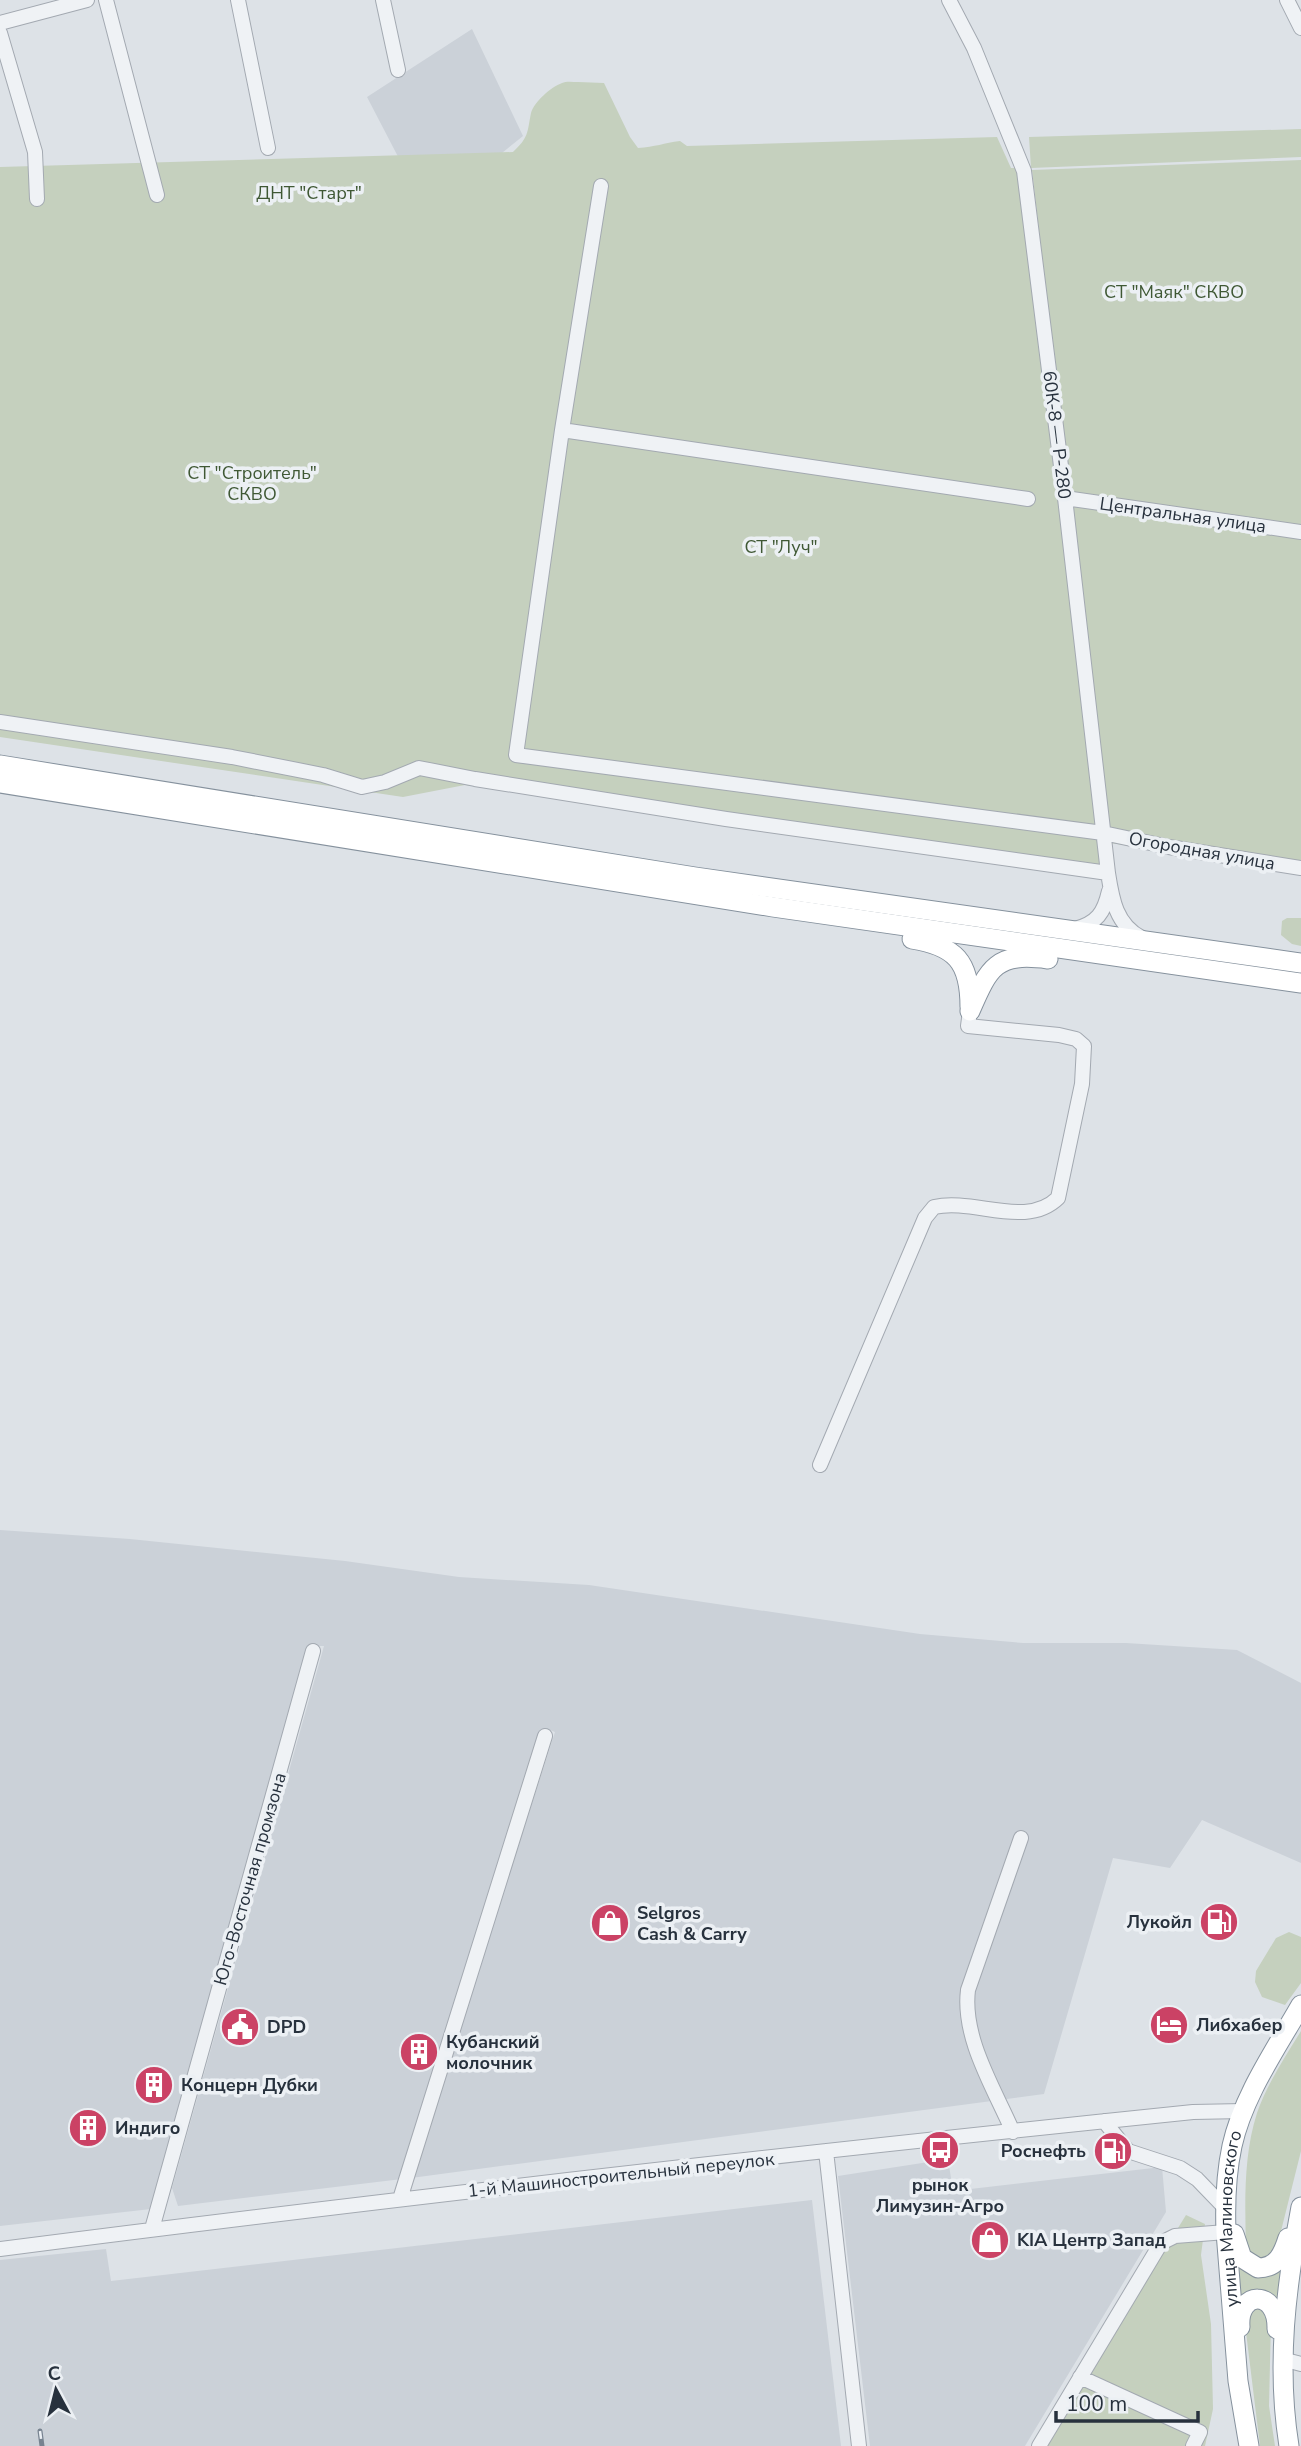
<svg xmlns="http://www.w3.org/2000/svg" width="1301" height="2446" viewBox="0 0 1301 2446" font-family="'Nunito Sans',sans-serif">
<style>
.built{fill:#cbd1d8}
.green{fill:#c5d0be}
.lines{fill:none;stroke-linecap:round;stroke-linejoin:round}
.minor-casing{stroke:#a3a9b1;stroke-width:16}
.highway-casing{stroke:#85919d;stroke-width:21}
.minor{stroke:#eff2f5;stroke-width:14}
.highway{stroke:#fff;stroke-width:19}
.rail-casing{stroke:#778390;stroke-width:5}
.rail{stroke:#ecf0f4;stroke-width:2.5;stroke-dasharray:8;stroke-linecap:butt}
.labels{text-anchor:middle;stroke-width:7;stroke-linejoin:round;paint-order:stroke}
.park-label{font-size:18px;fill:#3f5834;stroke:#ecf0f4}
.street-label{font-size:18px;fill:#27313d;stroke:#ecf0f4}
.poi-label{font-size:18px;font-weight:bold;fill:#27313d;stroke:#ecf0f4;text-anchor:start}
</style>
<rect width="100%" height="100%" fill="#dde2e7"/>
<path class="built" d="M472,29l51,107 -31,25 -86,11 -39,-75z
M0,1530l130,9 215,22 114,16 130,8 331,49 103,9h103l111,7 64,33v180l-99,-43 -32,48 -57,-10 -69,236 -633,84 144,-446 -10,-4 -143,451 -224,27 -6,-18 152,-542h-17l-156,563 -151,17z
M948,2159l5,32 209,-24 4,45 -141,234h-155l-32,-270z
M812,2200l29,246h-841v-186l106,-11 5,32z"/>
<path class="green" d="M578,82l26,1 26,54 8,11c17,-1 26,-5 42,-7l7,5 310,-9 14,31h7l85,708 -638,-91 -62,12 -403,-60v-570l513,-15c16,-15 14,-19 18,-39 3,-11 20,-26 31,-30 4,-2 11,-1 16,-1z
M1301,129v28l-270,11 -2,-31z
M1301,160v711l-191,-28 -78,-673z
M1287,918h14v28l-9,-2 -11,-9 1,-14z
M1289,1932l12,5v46l-16,22 -23,-8 -7,-15 1,-11 20,-33z
M1301,2031v120l-25,100 -13,11 -17,-12c-1,-46 -3,-93 11,-137 10,-29 28,-56 44,-82z
M1186,2215l19,9 -4,31 10,69 2,85 -8,37h-161z
M1237,2265l5,5 12,6 29,-9 -5,34 -39,-1z
M1262,2307l9,14 -2,85 6,40h-15l-15,-122 4,-14z"/>
<g class="lines">
<g class="minor-casing">
<path id="minor" d="M106,0l51,195
M238,0l30,148
M383,0l15,70
M949,0l25,48 50,123 41,327 43,375c4,26 8,52 34,65
M1287,0l14,28
M0,23l87,-23
M0,33l35,119 2,47
M601,186l-39,244 -46,325 587,78 66,14 132,21
M562,430l466,69
M1065,498l236,34
M0,722l232,35 91,18 39,12 23,-5 34,-14 56,11 251,40 382,54
M1075,929c22,-6 29,-16 34,-38
M820,1465l105,-247 9,-11c41,-9 92,22 124,-9l24,-114 2,-38 -8,-7 -17,-4 -91,-9 2,-15
M1104,2121l24,30 52,17 17,11 28,29
M1013,2132c-19,-44 -51,-94 -45,-142l53,-152
M826,2151l33,295
M400,2199l145,-463
M152,2229l161,-578
M0,2249c397,-51 795,-96 1193,-137l50,-1
M1282,2359l19,5
M1080,2377l120,55 -7,14
M1039,2446l122,-203 14,-7 51,-4"/>
</g>
<g class="highway-casing">
<g id="highway">
<path d="M0,765l695,112 606,86"/>
<path d="M0,783l773,124 528,76"/>
<path d="M912,939c43,7 58,22 58,68"/>
<path d="M970,1011c19,-44 26,-59 78,-52"/>
<path d="M1234,2234l8,24 16,10c19,0 25,-14 30,-30"/>
<path d="M1240,2327c-3,-37 38,-38 37,2"/>
<path id="s1" d="M1249,2446l-11,-65 -12,-149c-1,-28 0,-58 6,-86 11,-50 44,-97 69,-141"/>
<path d="M1289,2446c-13,-81 -3,-159 12,-239"/>
</g>
</g>
<use href="#minor" class="minor"/>
<use href="#highway" class="highway"/>
<g class="rail-casing">
<path id="rail" d="M40,2431l2,15"/>
</g>
<use href="#rail" class="rail"/>
</g>
<defs>
<g id="fuel-disc" transform="scale(2.0125)"><circle r="9.5" fill="#cb4265" stroke="#ecf0f4"/><path d="M-5.5-6h7V0h2V4h1.3V-2.5L3-4.5l.8-.8L6-3V5H2.5V1h-1V6h-7ZM-4.2-4.7v3.2H.2V-4.7Z" fill="#fff"/></g>
<g id="shop-disc" transform="scale(2.0125)"><circle r="9.5" fill="#cb4265" stroke="#ecf0f4"/><path d="M-5-2.5h2.3a2.7 3.5 0 0 1 5.4 0H5L5.5 6h-11ZM-1.5-2.5h3a1.5 2.3 0 0 0-3 0Z" fill="#fff"/></g>
<g id="hotel-disc" transform="scale(2.0125)"><circle r="9.5" fill="#cb4265" stroke="#ecf0f4"/><path d="M-6-4.5h1.5V1H6V5H4.5V3h-9V5H-6ZM-4 0a1.8 1.8 0 1 1 3.6 0ZM.5 0V-2.5h3Q6-2.5 6 0Z" fill="#fff"/></g>
<g id="civic-disc" transform="scale(2.0125)"><circle r="9.5" fill="#cb4265" stroke="#ecf0f4"/><path d="M-.6-6.5H3V-4.5H.6V-3L4-1V1h2V6H-6V1h2V-1L-.6-3ZM-1.2 2.5V6h2.4V2.5Z" fill="#fff"/></g>
<g id="building-disc" transform="scale(2.0125)"><circle r="9.5" fill="#cb4265" stroke="#ecf0f4"/><path d="M-4-6H4V6H1V3H-1V6H-4ZM-2.5-4.3h1.7v1.8h-1.7ZM.8-4.3h1.7v1.8H.8ZM-2.5-1h1.7V.8h-1.7ZM.8-1h1.7V.8H.8Z" fill="#fff"/></g>
<g id="bus-disc" transform="scale(2.0125)"><circle r="9.5" fill="#cb4265" stroke="#ecf0f4"/><path d="M-5-6H5V4H4V6H2V4H-2V6H-4V4H-5ZM-3.5-4V0h7V-4ZM-3.5 1.2v1.5H-2V1.2ZM2 1.2v1.5H3.5V1.2Z" fill="#fff"/></g>
</defs>
<g fill-rule="evenodd">
<use href="#fuel-disc" x="1219" y="1922"/>
<use href="#shop-disc" x="610" y="1923"/>
<use href="#hotel-disc" x="1169" y="2025"/>
<use href="#civic-disc" x="240" y="2027"/>
<use href="#building-disc" x="419" y="2052"/>
<use href="#building-disc" x="154" y="2085"/>
<use href="#building-disc" x="88" y="2128"/>
<use href="#bus-disc" x="940" y="2150"/>
<use href="#fuel-disc" x="1113" y="2151"/>
<use href="#shop-disc" x="990" y="2240"/>
</g>
<g class="labels">
<g class="park-label">
<text x="309" y="199">ДНТ "Старт"</text>
<text x="1174" y="298">СТ "Маяк" СКВО</text>
<text x="252" y="479">СТ "Строитель"<tspan x="252" dy="21">СКВО</tspan></text>
<text x="781" y="553">СТ "Луч"</text>
</g>
<g class="street-label">
<text transform="translate(1057 435) rotate(83)" y="6">60К-8 — Р-280</text>
<text transform="translate(1183 515) rotate(8)" y="6">Центральная улица</text>
<text transform="translate(1202 851) rotate(10)" y="6">Огородная улица</text>
<text transform="translate(250 1879) rotate(-74)" y="6">Юго-Восточная промзона</text>
<text transform="translate(621 2175) rotate(-6)" y="6">1-й Машиностроительный переулок</text>
<text dy="6" stroke="none"><textPath href="#s1" startOffset="229">улица Малиновского</textPath></text>
</g>
<g class="poi-label">
<text x="637" y="1919">Selgros<tspan x="637" dy="21">Cash &amp; Carry</tspan></text>
<text x="1192" y="1928" text-anchor="end">Лукойл</text>
<text x="1196" y="2031">Либхабер</text>
<text x="267" y="2033">DPD</text>
<text x="446" y="2048">Кубанский<tspan x="446" dy="21">молочник</tspan></text>
<text x="181" y="2091">Концерн Дубки</text>
<text x="115" y="2134">Индиго</text>
<text x="1086" y="2157" text-anchor="end">Роснефть</text>
<text x="940" y="2191" text-anchor="middle">рынок<tspan x="940" dy="21">Лимузин-Агро</tspan></text>
<text x="1017" y="2246">KIA Центр Запад</text>
</g>
</g>
<g transform="translate(56 2390) rotate(353)" stroke="#ecf0f4" stroke-width="5" paint-order="stroke">
<path d="M0-5L12 26L0 18L-12 26Z" fill="#27313d"/>
<text y="-10" font-size="19" font-weight="bold" text-anchor="middle" fill="#27313d">С</text>
</g>
<path d="M1056 2411v10h142v-10" fill="none" stroke="#27313d" stroke-width="3.5"/>
<text x="1066" y="2411" font-size="21" fill="#27313d" stroke="#ecf0f4" stroke-width="5" paint-order="stroke">100 m</text>
</svg>
